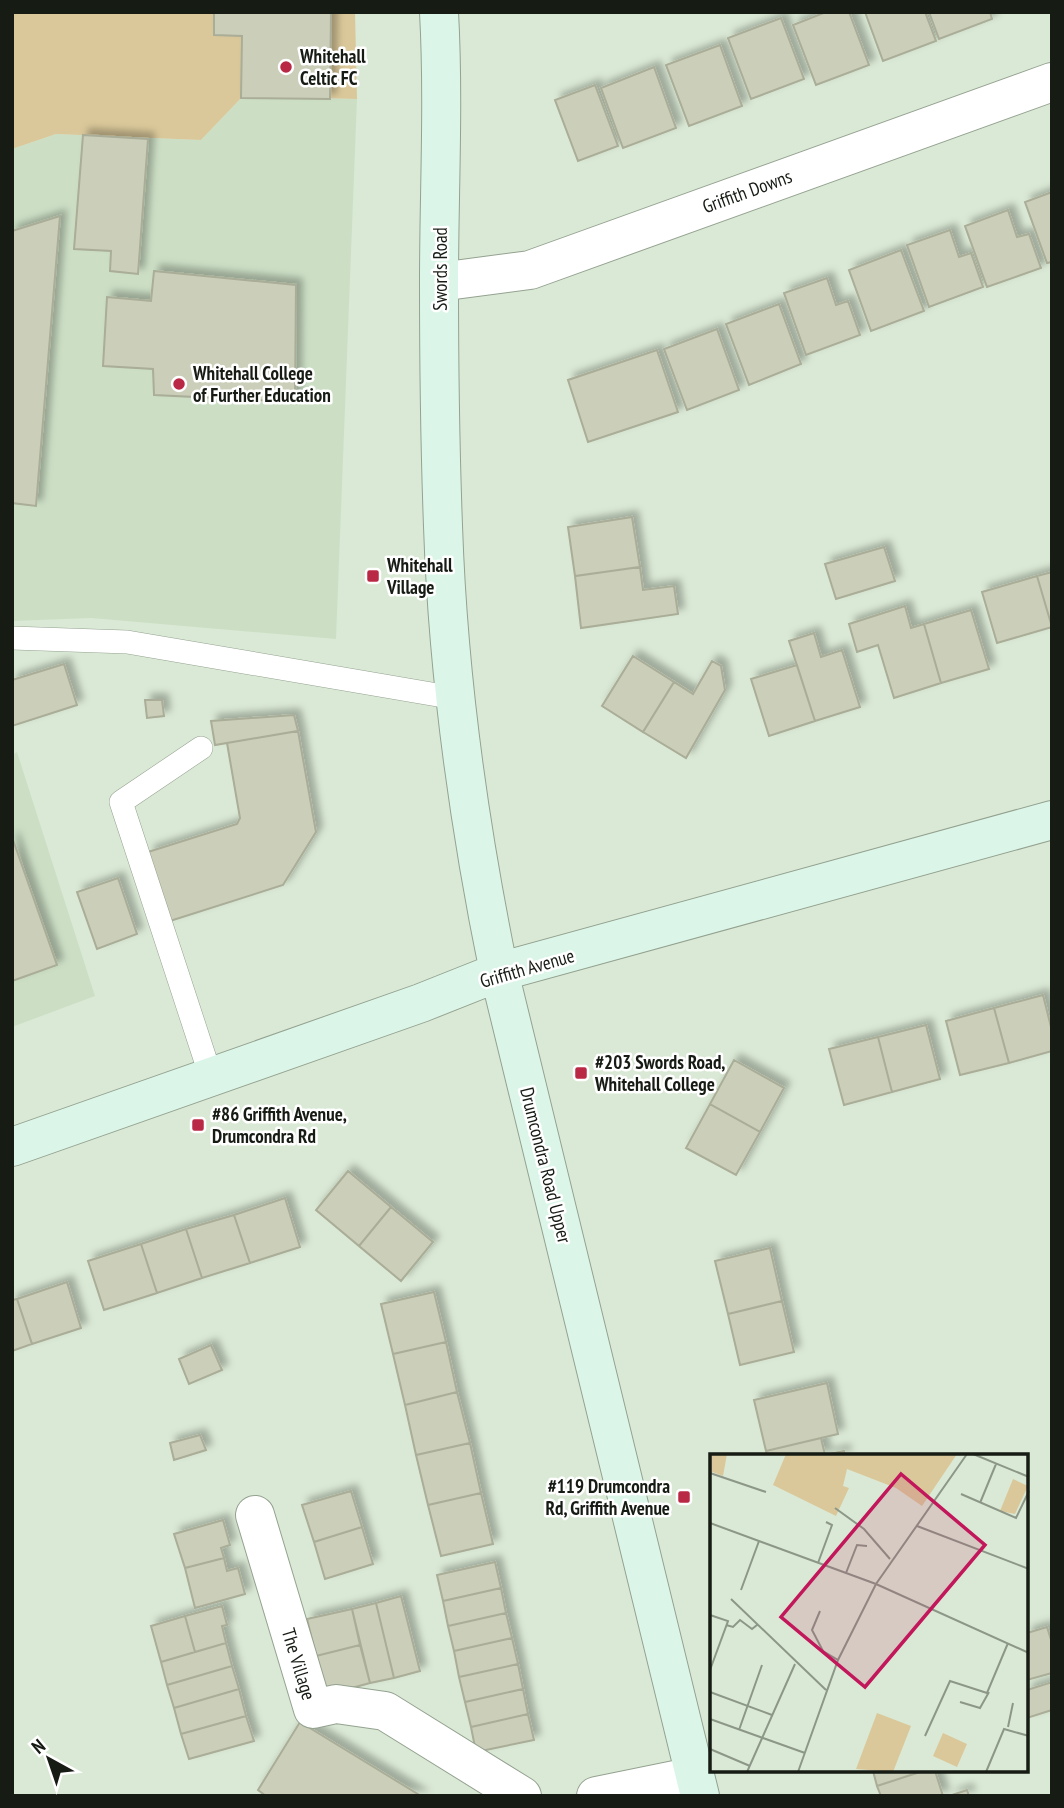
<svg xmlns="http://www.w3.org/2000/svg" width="1064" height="1808" viewBox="0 0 1064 1808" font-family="'PT Sans Narrow',sans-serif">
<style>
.built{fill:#ccdfc5}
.green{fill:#dac89a}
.building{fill:#cbceb8;stroke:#aaad97;stroke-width:2;filter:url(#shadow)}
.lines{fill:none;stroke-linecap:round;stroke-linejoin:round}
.service-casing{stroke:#94a290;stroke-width:24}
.minor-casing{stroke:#94a290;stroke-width:40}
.secondary-casing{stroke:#94a290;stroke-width:40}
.service{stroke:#fff;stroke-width:23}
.minor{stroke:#fff;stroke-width:38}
.secondary{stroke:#dbf6e9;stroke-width:38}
.poi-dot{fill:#b92844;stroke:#fff;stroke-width:2.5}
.labels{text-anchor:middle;stroke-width:5;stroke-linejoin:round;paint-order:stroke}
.poi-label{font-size:19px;font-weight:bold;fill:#161b14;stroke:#fff;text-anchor:start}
.street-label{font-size:19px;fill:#161b14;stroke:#fff}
.inset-road{fill:none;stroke:#8c9788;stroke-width:2}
.view{fill:#c2185b;fill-opacity:0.15;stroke:#c2185b;stroke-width:3.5}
.inset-edge{fill:none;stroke:#161b14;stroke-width:3.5}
</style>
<defs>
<filter id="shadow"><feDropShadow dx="6" dy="-6" stdDeviation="3.5" flood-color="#0004"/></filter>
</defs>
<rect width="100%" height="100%" fill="#dae9d5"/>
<path class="built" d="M243,96l114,3 -21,540 -245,-21 -79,3v-472l44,-15 145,6z
M17,752l78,244 -83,31v-272z"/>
<path class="green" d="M12,12h343l2,87 -114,-3 -42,44 -145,-6 -44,15z"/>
<path class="building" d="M214,12h117l-1,87 -89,-1 1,-62 -28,-1z
M826,12h23l20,53 -53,20 -23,-60z
M865,12h60l11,29 -53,20z
M929,12h61l2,7 -53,20z
M781,18l23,61 -53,20 -23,-61z
M720,45l22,61 -53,20 -23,-61z
M654,67l22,61 -53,20 -22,-60z
M595,85l23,61 -40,15 -23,-61z
M83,135l65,4 -10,135 -28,-3 1,-20 -37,-2z
M1052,192v70l-5,1 -22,-61z
M1008,210l9,27 12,-3 12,34 -54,19 -22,-61z
M60,216l-24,290 -24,-3v-272z
M950,230l9,27 12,-4 12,34 -54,20 -22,-62z
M901,250l23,61 -53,20 -22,-61z
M154,271l142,14 -1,117 -141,-7 -1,-26 -50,-3 4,-69 44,4z
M827,278l9,27 12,-4 12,34 -54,20 -22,-62z
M779,304l22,60 -52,21 -23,-61z
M717,329l22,61 -52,20 -23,-61z
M657,350l21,62 -90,30 -20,-62z
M632,517l8,50 -65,9 -7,-49z
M884,547l11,34 -59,18 -11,-35z
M640,567l3,23 31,-4 4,28 -97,14 -6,-52z
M1052,572v55l-15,-51z
M1037,576l15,51 -55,16 -15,-51z
M905,606l6,22 13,-4 17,59 -47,15 -16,-53 -21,7 -8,-28z
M971,610l18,59 -48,14 -17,-59z
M814,633l7,24 21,-7 18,57 -45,14 -26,-80z
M633,656l41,26 -31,50 -41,-26z
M712,661l9,5 4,24 -39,68 -43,-26 31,-50 19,12z
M64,664l13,41 -65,21v-46z
M797,665l18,56 -46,15 -18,-57z
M145,700h17l2,16 -17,2z
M294,715l4,16 -83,14 -4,-24z
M298,731l18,101 -33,53 -113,36 -22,-69 89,-28 3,-6 -13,-75z
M12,837l45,128 -45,16z
M118,878l19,56 -40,15 -20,-57z
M1043,995l9,36v20l-43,12 -15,-55z
M994,1008l15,55 -49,12 -14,-54z
M926,1025l14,54 -48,13 -14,-55z
M878,1037l14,55 -48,13 -15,-56z
M734,1060l50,28 -24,44 -50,-28z
M710,1104l50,28 -24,43 -50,-27z
M348,1171l43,36 -32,39 -43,-36z
M285,1198l15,49 -50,16 -16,-48z
M391,1207l42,35 -32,39 -42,-35z
M234,1215l16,48 -48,15 -16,-49z
M186,1229l16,49 -45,15 -16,-49z
M141,1244l16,49 -53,17 -16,-49z
M770,1248l12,53 -54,13 -13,-53z
M67,1282l14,46 -49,16 -15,-45z
M434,1292l12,50 -53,12 -12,-50z
M17,1299l15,45 -20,7v-51z
M782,1301l12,51 -54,13 -12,-51z
M446,1342l11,50 -52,13 -12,-51z
M211,1345l11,25 -33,14 -10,-25z
M827,1383l11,51 -72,17 -12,-51z
M457,1392l13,51 -54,12 -11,-50z
M200,1435l6,15 -32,10 -4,-17z
M821,1438l4,17 19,-4 1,5h-78l-1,-5z
M470,1443l11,50 -53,12 -12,-50z
M351,1491l11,36 -48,15 -12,-37z
M481,1493l12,51 -52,12 -13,-51z
M223,1520l7,25 -9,3 3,10 -39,10 -11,-34z
M362,1527l11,37 -48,15 -11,-37z
M224,1558l3,13 11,-3 7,26 -50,14 -10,-40z
M495,1562l6,26 -58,13 -6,-26z
M501,1588l5,25 -58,13 -5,-25z
M401,1596l19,75 -26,7 -18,-75z
M376,1603l18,75 -24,5 -18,-74z
M222,1606l5,19 -5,1 4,17 -31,9 -10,-36z
M352,1609l8,36 -44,11 -9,-37z
M506,1613l6,25 -58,13 -6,-25z
M185,1616l10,36 -34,10 -10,-36z
M1047,1627l5,16v30l-25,7v-47z
M512,1638l6,26 -59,13 -5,-26z
M226,1643l6,23 -65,19 -6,-23z
M360,1645l10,38 -44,12 -10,-39z
M518,1664l5,25 -58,13 -6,-25z
M232,1666l7,23 -65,19 -7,-23z
M1052,1682v28l-25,8v-28z
M239,1689l7,27 -65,18 -7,-26z
M523,1689l5,25 -57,13 -6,-25z
M528,1714l6,26 -58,12 -5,-25z
M246,1716l8,25 -65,18 -8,-25z
M300,1722l121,74h-155l-8,-6z
M873,1771h50l-46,15z
M923,1771h12l8,25h-62l-4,-10z
M967,1790l2,6h-20z"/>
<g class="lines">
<g class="service-casing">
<path id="service" d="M12,638l115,4 328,56
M201,748l-80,54 90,275"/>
</g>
<g class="minor-casing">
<path id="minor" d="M439,282l91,-12 522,-188
M255,1515l58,194 23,-5 49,7 137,85
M596,1796l98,-20"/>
</g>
<g class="secondary-casing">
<path id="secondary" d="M439,12c5,91 0,180 0,270 0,81 1,163 4,244 5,150 26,300 56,446l201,824
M12,1147l409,-144 78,-31 553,-152"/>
</g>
<use href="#service" class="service"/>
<use href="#minor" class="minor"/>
<use href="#secondary" class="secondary"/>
</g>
<g class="poi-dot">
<circle cx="286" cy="67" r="7"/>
<circle cx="179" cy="384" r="7"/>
<rect x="366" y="569" width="14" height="14" rx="3.5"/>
<rect x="574" y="1066" width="14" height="14" rx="3.5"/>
<rect x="191" y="1118" width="14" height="14" rx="3.5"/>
<rect x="677" y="1490" width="14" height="14" rx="3.5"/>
</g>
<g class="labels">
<g class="poi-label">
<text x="300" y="63">Whitehall<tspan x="300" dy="22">Celtic FC</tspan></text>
<text x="193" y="380">Whitehall College<tspan x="193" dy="22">of Further Education</tspan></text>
<text x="387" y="572">Whitehall<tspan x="387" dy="22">Village</tspan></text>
<text x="595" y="1069">#203 Swords Road,<tspan x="595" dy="22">Whitehall College</tspan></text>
<text x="212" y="1121">#86 Griffith Avenue,<tspan x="212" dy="22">Drumcondra Rd</tspan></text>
<text x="670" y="1493" text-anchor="end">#119 Drumcondra<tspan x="670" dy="22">Rd, Griffith Avenue</tspan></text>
</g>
<g class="street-label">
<text transform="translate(747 191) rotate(-20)" y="7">Griffith Downs</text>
<text transform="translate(440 269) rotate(-90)" y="7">Swords Road</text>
<text transform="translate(527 968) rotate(-16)" y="7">Griffith Avenue</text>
<text transform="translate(546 1165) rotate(76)" y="7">Drumcondra Road Upper</text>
<text transform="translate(299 1664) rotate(73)" y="7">The Village</text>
</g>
</g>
<g transform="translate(710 1454)">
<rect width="318" height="318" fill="#dae9d5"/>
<path d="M0,0h17l-4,22 -13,-5zM76,0h171l-35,52 -26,-18 -49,-19 -4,17 6,2 -13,28 -63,-31zM303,25l15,7 -13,28 -15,-3zM167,259l34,13 -18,46 -37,-3zM233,279l24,11 -10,23 -24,-11z" fill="#dac89a"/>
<path class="inset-road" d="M263,0l56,23M0,19l56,19M251,40l55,24 13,-27M270,49l16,-39M125,54l29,21 26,30M0,69l166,61 153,69M207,72l112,43M108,109l14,-38 -6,-3M136,119l11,-28 10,1M31,136l18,-49M21,145l95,91M110,157l-8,19 11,21 15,9M0,161l18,6 -18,49M16,171l7,2 7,-7 12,9 5,-4M0,238l62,23M250,248l20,6 9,-16M0,265l95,34M298,273l5,-24M29,276l23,-65M215,282l25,-55 37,12 21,-50M0,295l40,17M37,318l48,-108M88,318l40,-112 38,-76 91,-130M276,318l18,-43 25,7"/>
<path class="view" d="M191,20l84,71 -120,142 -84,-70z"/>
<rect width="318" height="318" class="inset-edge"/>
</g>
<rect width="1064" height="1808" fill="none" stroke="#161b14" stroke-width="28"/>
<g transform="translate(49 1759) rotate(320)" stroke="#ffffff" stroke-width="5" paint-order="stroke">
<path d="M0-5L12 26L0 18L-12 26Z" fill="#161b14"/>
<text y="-10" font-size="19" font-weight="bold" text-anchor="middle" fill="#161b14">N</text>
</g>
</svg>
